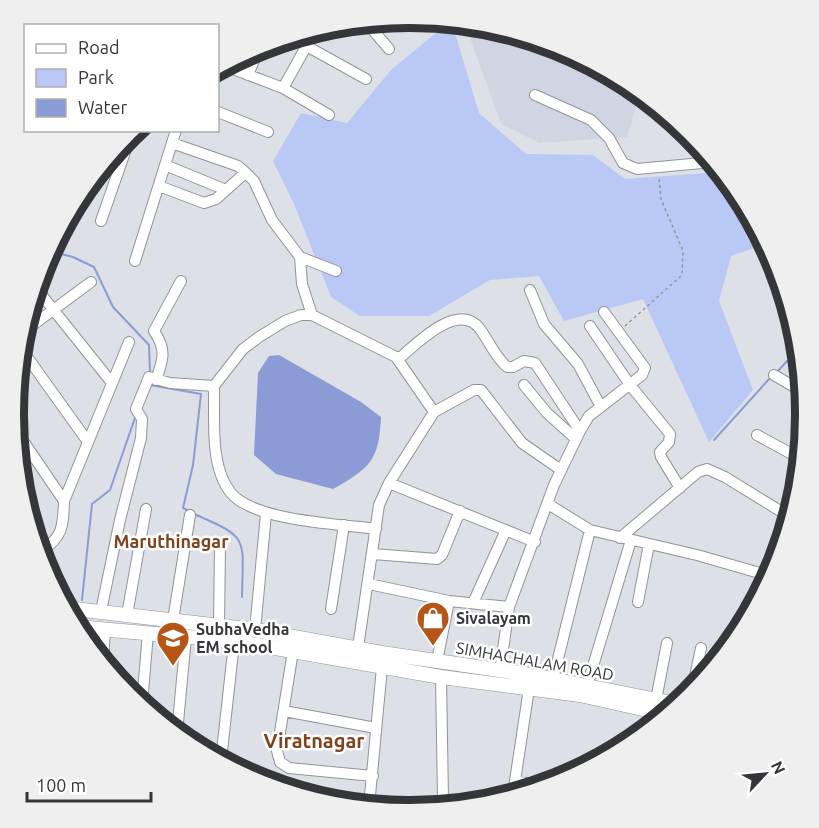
<svg xmlns="http://www.w3.org/2000/svg" width="819" height="828" viewBox="0 0 819 828" font-family="Ubuntu,sans-serif">
<style>
.built{fill:#d1d5e3}
.green{fill:#bac8f6}
.water{fill:#8a9bd6}
.lines{fill:none;stroke-linecap:round;stroke-linejoin:round}
.stream{stroke:#8a9bd6;stroke-width:2}
.minor-casing{stroke:#919399;stroke-width:12}
.major-casing{stroke:#919399;stroke-width:15}
.path{stroke:#939499;stroke-width:1.5;stroke-dasharray:3 3;stroke-linecap:butt}
.minor{stroke:#fff;stroke-width:10}
.major{stroke:#fff;stroke-width:14}
.labels{text-anchor:middle;stroke-width:5;stroke-linejoin:round;paint-order:stroke}
.poi-label{font-size:16px;font-weight:bold;fill:#353639;stroke:#fff;text-anchor:start}
.street-label{font-size:16px;fill:#353639;stroke:#fff}
.neighbourhood-label{font-size:18px;font-weight:bold;fill:#81421e;stroke:#fff}
.quarter-label{font-size:20px;font-weight:bold;fill:#81421e;stroke:#fff}
.rim{fill:none;stroke:#353639;stroke-width:8}
</style>
<rect width="100%" height="100%" fill="#dee0e7"/>
<path class="built" d="M465,24l22,2 74,22 69,37 10,8 -13,44 -88,6 -38,-19z"/>
<path class="green" d="M443,27l13,9 23,77 47,41 67,1 32,24 96,-7 18,22 27,50 -35,12 -12,45 34,89 -44,52 -66,-143 -79,22 -25,-45 -49,4 -61,36h-69l-29,-19 -37,-93 -21,-43 28,-48 46,10 44,-53z"/>
<path class="water" d="M279,355l82,47 20,15c-2,44 -11,51 -48,72l-57,-15 -22,-19 4,-82 11,-17z"/>
<g class="lines">
<path class="stream" d="M50,251l23,6 21,10 19,40 36,38 1,28
M777,372l10,-11h13
M150,385l51,9 -8,71 -10,43 6,3
M714,440l56,-62
M194,514c56,24 49,23 48,83
M82,600l10,-96 18,-14 26,-75"/>
<g class="minor-casing">
<path id="minor" d="M366,22l23,27
M332,32l9,-7
M292,38l74,41
M225,66l58,22 46,27
M248,75l11,-27
M283,88l24,-43
M535,95l56,25 18,18 14,25 14,6 76,-7
M218,112l50,20
M165,165l61,25
M244,171l10,10 18,39 28,37 2,27 10,31
M159,186l45,17 12,-4 28,-25v-3l-6,-5 -66,-23
M101,221l31,-89
M300,257l36,14
M135,261l41,-131
M36,288l76,95
M530,290l14,34 34,40 23,43
M590,326l40,59 40,49 -1,8 -9,10 1,5 19,31
M22,333l69,-51
M20,347l68,95
M396,357h5c17,-15 58,-56 79,-28 9,12 15,28 27,38h6l11,-6 11,2 45,68
M774,375l29,17
M156,380c7,-20 11,-30 -2,-49l27,-50
M524,385l23,28 29,26
M434,412l40,-22h7l41,53 39,27
M15,429l49,72
M757,435l44,24
M389,483l146,59
M548,504l42,26 107,25 73,21
M620,538l78,-66 9,-3 18,8 65,40
M40,553c23,-17 23,-25 24,-52l65,-159
M373,554l64,5 5,-4 18,-44
M369,584l80,17 60,6 45,-122 26,-54 9,-15 53,-41 3,-7 -41,-56
M638,602l11,-58
M473,603l33,-73
M331,609l13,-84
M101,611l19,-91 21,-82 1,-19 -6,-10 13,-32 21,6 44,3
M127,615l19,-106
M173,620l17,-105
M219,625l1,-79
M255,630l11,-116
M293,651l-16,100 3,11 9,6 84,8
M357,654l22,-149 10,-22 45,-71 -38,-55 -84,-42h-11l-16,6 -26,16 -16,12 -29,37c1,32 -5,80 17,107 23,28 109,31 145,36
M437,661l12,-60
M103,662l2,-32
M500,671l9,-64
M441,677l2,122
M553,679l37,-149
M587,686l44,-146
M692,691l9,-43
M656,700l11,-57
M142,704l6,-71
M284,711l92,17
M177,733l9,-96
M221,760l14,-126
M515,781l27,5
M513,794l17,-112
M369,806l13,-139"/>
</g>
<g class="major-casing">
<path id="major" d="M66,608l189,22 127,23 150,22 145,29
M77,627l157,14 207,36 139,18 85,19"/>
</g>
<path class="path" d="M625,326l57,-51 1,-24 -22,-52 -2,-21"/>
<use href="#minor" class="minor"/>
<use href="#major" class="major"/>
</g>
<defs>
<g id="shop-pin" transform="scale(1.725)"><path d="M0 17L-7.5 6A9.5 9.5 0 1 1 7.5 6Z" fill="#b65516" stroke="#fff"/><path d="M-5-2.5h2.3a2.7 3.5 0 0 1 5.4 0H5L5.5 6h-11ZM-1.5-2.5h3a1.5 2.3 0 0 0-3 0Z" fill="#fff"/></g>
<g id="school-pin" transform="scale(1.725)"><path d="M0 17L-7.5 6A9.5 9.5 0 1 1 7.5 6Z" fill="#b65516" stroke="#fff"/><path d="M0-5L7-2L0 1L-7-2ZM-4 1L0 2.5L4 1V4Q0 6-4 4Z" fill="#fff"/></g>
</defs>
<g fill-rule="evenodd">
<use href="#shop-pin" x="433" y="618"/>
<use href="#school-pin" x="173" y="638"/>
</g>
<g class="labels">
<g class="poi-label">
<text x="456" y="624">Sivalayam</text>
<text x="196" y="635">SubhaVedha<tspan x="196" dy="18">EM school</tspan></text>
</g>
<g class="street-label">
<text transform="translate(535 661) rotate(10)" y="6">SIMHACHALAM ROAD</text>
</g>
<g class="neighbourhood-label">
<text x="171" y="548">Maruthinagar</text>
</g>
<g class="quarter-label">
<text x="314" y="748">Viratnagar</text>
</g>
</g>
<path d="M0 0H819V828H0ZM409 28H410A385 385 0 0 1 795 413V415A385 385 0 0 1 410 800H409A385 385 0 0 1 24 415V413A385 385 0 0 1 409 28Z" fill="#efefef" fill-rule="evenodd"/>
<path class="rim" d="M409 28H410A385 385 0 0 1 795 413V415A385 385 0 0 1 410 800H409A385 385 0 0 1 24 415V413A385 385 0 0 1 409 28Z"/>
<rect x="24" y="24" width="195" height="108" fill="#ffffff" stroke="#aeafb0" stroke-width="1.5"/>
<rect x="36" y="44" width="30" height="9" fill="#ffffff" stroke="#aeafb0" stroke-width="1.5"/>
<text x="78" y="54" font-size="18" fill="#353639">Road</text>
<rect x="36" y="69" width="30" height="18" fill="#bac8f6" stroke="#aeafb0" stroke-width="1.5"/>
<text x="78" y="84" font-size="18" fill="#353639">Park</text>
<rect x="36" y="99" width="30" height="18" fill="#8a9bd6" stroke="#aeafb0" stroke-width="1.5"/>
<text x="78" y="114" font-size="18" fill="#353639">Water</text>
<g transform="translate(765 774) rotate(64)" stroke="#ffffff" stroke-width="4.5" paint-order="stroke">
<path d="M0-4.5L10 22L0 15L-10 22Z" fill="#353639"/>
<text y="-9" font-size="16" font-weight="bold" text-anchor="middle" fill="#353639">N</text>
</g>
<path d="M27 792v9h124v-9" fill="none" stroke="#353639" stroke-width="3"/>
<text x="36" y="792" font-size="18" fill="#353639" stroke="#ffffff" stroke-width="4.5" paint-order="stroke">100 m</text>
</svg>
